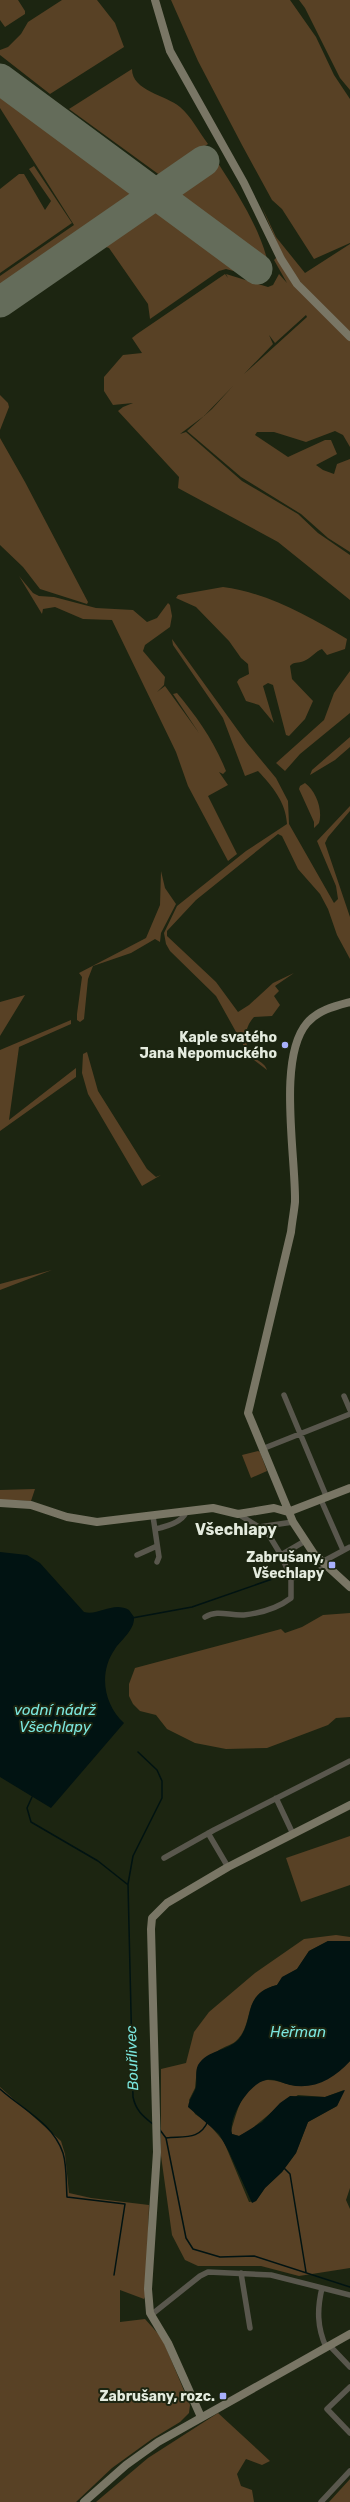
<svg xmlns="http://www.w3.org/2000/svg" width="350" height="2502" viewBox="0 0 350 2502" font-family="Rubik,sans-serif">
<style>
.green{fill:#584125;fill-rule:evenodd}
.water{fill:#011312}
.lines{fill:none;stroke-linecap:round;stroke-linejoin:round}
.stream{stroke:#011312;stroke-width:1.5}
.runway{stroke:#646c5a;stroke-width:31}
.street{stroke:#59574d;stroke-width:5.5}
.secondary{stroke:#797665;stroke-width:8}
.poi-dot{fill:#a8b0fc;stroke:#1c2511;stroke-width:1.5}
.labels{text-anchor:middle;stroke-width:4;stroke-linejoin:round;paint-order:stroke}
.poi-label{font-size:14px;font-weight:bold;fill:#e4ebde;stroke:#1c2511;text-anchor:end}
.water-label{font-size:15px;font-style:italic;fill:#7be6de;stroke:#1c2511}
.quarter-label{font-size:16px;font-weight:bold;fill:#e4ebde;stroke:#1c2511}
</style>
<rect width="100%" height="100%" fill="#1c2511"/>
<path class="green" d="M0,0h18l7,11v3l-20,13 -5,-7z
M62,0h35l18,23 9,24 -74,47 -50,-39v-5l8,-3 13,-13 7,-12z
M171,0h119l26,37 18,38 16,24v144l-36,16 -32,-50 -10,-9 -30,-55 -44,-84z
M299,0h51v90l-10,-12 -35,-70z
M132,69c0,22 34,26 48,38 11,9 19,25 28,37l-47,32 -92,-67z
M0,93l137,101 -137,95v-13l74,-51 -74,-117z
M218,163c19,30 42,65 50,100l-94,-71z
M34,166l38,57 -72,50v-84l19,-15h5l21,36 6,-9 -22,-32z
M261,205l15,32 29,36 45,-29v89l-50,-50 -16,-24z
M153,206l92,68 -19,-5 -7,2 -69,48 -2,-15 -39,-56 -6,-2 -16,7z
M278,256l72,84v107l-7,-12 -8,-4 -29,11 -32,-10h-17l-2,3 33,22 37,-17h6l6,14 -21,11 7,5 11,4 3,-10 13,-5v93l-22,-14 -27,-24 -60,-37 -54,-46 25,-22 21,-23 -29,30 -24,18 6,-2 56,49 56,33 20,19 32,22v45l-72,-58 -100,-54 1,-11 -61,-66 5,-4 10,-4 -20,2 -9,-14v-14l19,-22 19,-2 -10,-15 5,-4 88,-60 3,4 -2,-4 42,13 5,-2 6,-11 8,9 -13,-23zM306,315l1,2 -63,57 29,-30 -4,-9 6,8z
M0,395l8,8 1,4 -9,23z
M0,438l25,44 63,120 -1,2 -47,-15 -17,-22 -23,-22z
M19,576l14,17 6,3 15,1 42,11 37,2 14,12 10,-4 11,-15 2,2 2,11 -2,11 -25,18 -2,6 22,26 -1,8 -7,7 8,-6 34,47 -26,-39 4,-1c20,24 37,48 49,78l-3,3 -4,-2 9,13 -20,11 29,58 -9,7 -40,-75 -12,-34 -64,-132 -29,-1 -28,-12 -12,2 -1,5z
M223,587c45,6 85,29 124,52l-2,10 -18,6 -5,-6c-6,2 -11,9 -18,12 -6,3 -10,0 -14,5l2,13 21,22 -8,18 -16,17 -3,-1 -13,-50 -5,-2 -5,3 11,37 -15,-18 -13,-4 -9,-19 2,-3 10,-5 -1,-10 -7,-6 -12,-17 -33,-34 -20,-9 2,-3z
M172,639l75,104 29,35 12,23 1,23 45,79 4,-4 -2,-13 -19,-45 33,-35v5l-22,26 -3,6 25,74v42l-13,-24 -9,-26 -8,-15 -22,-25 -16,-33 -4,-2 -82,66 -29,31v5l49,46 22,30 11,-7 24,-22 21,-10 -19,13 4,5 -5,5 6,9 -8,11 -18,1c-11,12 -11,28 0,40 5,5 11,6 13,13l-17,-13 -34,-61 -46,-45 -4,-7 -2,-11 13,-27 69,-55 41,-27c-1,-22 -15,-38 -29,-53l-13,5 -22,-58 -50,-73z
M350,671v42l-50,41 -15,17 -9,-8 48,-43 10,-27z
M350,737v10l-15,13 -25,15 2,-5z
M305,783c11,8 18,27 14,40l-5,5v-6l-15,-33 1,-3z
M161,871l4,17 11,16 -15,29 -1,9 -5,-3 -24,14 -38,13 -5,13 -4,40 -4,3 -3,-2v-6l5,-37 -3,-4 67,-35 14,-33z
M25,995l-25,41v-34z
M71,1020v4l-52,23 -10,73 67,-52v9l-76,54v-81z
M87,1052l11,39 49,78 9,8 5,-2 -19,11 -54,-92 -6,-21 1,-19z
M52,1270l-52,20v-6z
M258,1451l2,1 7,19 -16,7 -9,-23z
M35,1489l-4,12 -31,-1v-10z
M350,1613v104l-14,1 -8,7 -61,23 -41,1 -31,-6 -28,-14 -11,-14 -16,-4 -7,-7 -4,-8v-12l6,-16 146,-39 4,4 17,-6 21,-12z
M350,1836v49l-49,17 -15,-44z
M336,1935l14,2v4h-22l-19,10 -12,18 -14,8 -6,8c-36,9 -22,36 -39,54 -5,6 -13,7 -19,11 -8,5 -15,12 -22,18l-2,20 -6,12 6,14 13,9 16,19 25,60 7,-1 9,-13 17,-16 14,-19 12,-31 29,-16 7,-16 -19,7 -27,-2 -26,17 -23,19 -10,5 -7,-2 -1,-3c6,-18 12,-51 37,-51 10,0 20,5 30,6 12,1 44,-16 52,-25v127l-4,12 4,9v59l-51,8 -38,-10h-63l-13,-6 -13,-25 -11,-79v-87l25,-6 8,-31 15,-20 46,-39 49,-34z
M0,2087l61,54 4,13 4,39 22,5 58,7 -3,90 -2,4 -24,-9v32l25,-3 17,19 28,67 -1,8 -9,9 -28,17 -40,29 -36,34h-76z
M218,2413l52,48 -8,4 -16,-6 -9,15 4,12 11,4 2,12h-158l52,-44z
M350,2479v23h-21z"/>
<path class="water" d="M0,1552l27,3 13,8 44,49c15,4 29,-11 45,-2l5,7c1,13 -13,23 -19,32 -17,24 -11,56 9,74l-73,85 -51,-31z
M328,1941h22v120c-16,18 -36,29 -60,24 -8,-2 -17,-7 -24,-5 -18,4 -38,38 -34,54l7,2 23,-14 18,-19 10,-7 35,1 20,-7 -8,16 -29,16 -12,31 -14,19 -17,16 -9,13 -4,2 -23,-51 -10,-18 -31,-27c1,-8 6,-13 8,-20 1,-7 -1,-16 2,-22 10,-16 29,-13 41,-26 16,-20 3,-45 38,-54l5,-8 15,-8 12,-18z"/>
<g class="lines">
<path class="stream" d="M132,1618l60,-11 86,-30
M138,1752l19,18 5,11v17l-29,58 -5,28 5,213c3,14 10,19 21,28
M32,1797l-5,11 4,14 67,39 29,23
M0,2089c22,20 53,34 63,64 4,13 3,30 4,44l58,7 -11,71
M160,2130l6,8 20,100 7,11 27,8 34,-1 96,31
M166,2138c19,-2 34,2 42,-17
M284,2168l6,6 16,98"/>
<path class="runway" d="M0,79l257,190
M0,302l204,-141"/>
<path class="street" d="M284,1395l43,103
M344,1396l6,14
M262,1449l88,-35
M321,1500l22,50
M238,1514l21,13 34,-5
M153,1516l6,41 -2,5
M264,1527l17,28 24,-14
M155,1529c10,-2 27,-6 31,-17
M137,1555l20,-9
M281,1555l10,23 24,-5 12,-7
M322,1562l28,-15
M205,1617c13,-8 24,-1 39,-2 17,-2 34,-7 47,-17v-20
M276,1798l17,36
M208,1833l20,34
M164,1858l50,-28 136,-69
M241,2273l9,55
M322,2288c-5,21 -5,39 4,59
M151,2315l49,-39 8,-4 63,3 79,20
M329,2345l21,22
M350,2387l-23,22 23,24
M321,2502l29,-31"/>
<path class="secondary" d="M155,0l15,51 74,132 37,76 16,25 53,53
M350,1002c-15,4 -32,8 -43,21 -30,35 -11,134 -12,179 -1,10 -3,20 -4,30l-43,181 45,109 21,32 36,33
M0,1503l31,2 36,12 30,5 116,-14 25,6 36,-6 14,4 62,-24
M201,2417l-33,-74 -18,-30 -2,-24 9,-137 -6,-223 1,-11 15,-15 61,-36 122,-62
M84,2502l42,-37 32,-23 192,-108"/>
</g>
<g class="poi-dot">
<circle cx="285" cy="1045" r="4"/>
<rect x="328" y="1561" width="8" height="8" rx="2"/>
<rect x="219" y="2392" width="8" height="8" rx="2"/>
</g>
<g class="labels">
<g class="poi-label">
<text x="277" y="1042">Kaple svatého<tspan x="277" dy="16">Jana Nepomuckého</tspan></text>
<text x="324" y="1562">Zabrušany,<tspan x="324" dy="16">Všechlapy</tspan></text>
<text x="215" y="2401">Zabrušany, rozc.</text>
</g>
<g class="water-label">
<text x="55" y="1715">vodní nádrž<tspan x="55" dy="17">Všechlapy</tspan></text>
<text x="298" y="2037">Heřman</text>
<text transform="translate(132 2058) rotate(-92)" y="5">Bouřlivec</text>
</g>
<g class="quarter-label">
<text x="236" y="1535">Všechlapy</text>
</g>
</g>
</svg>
